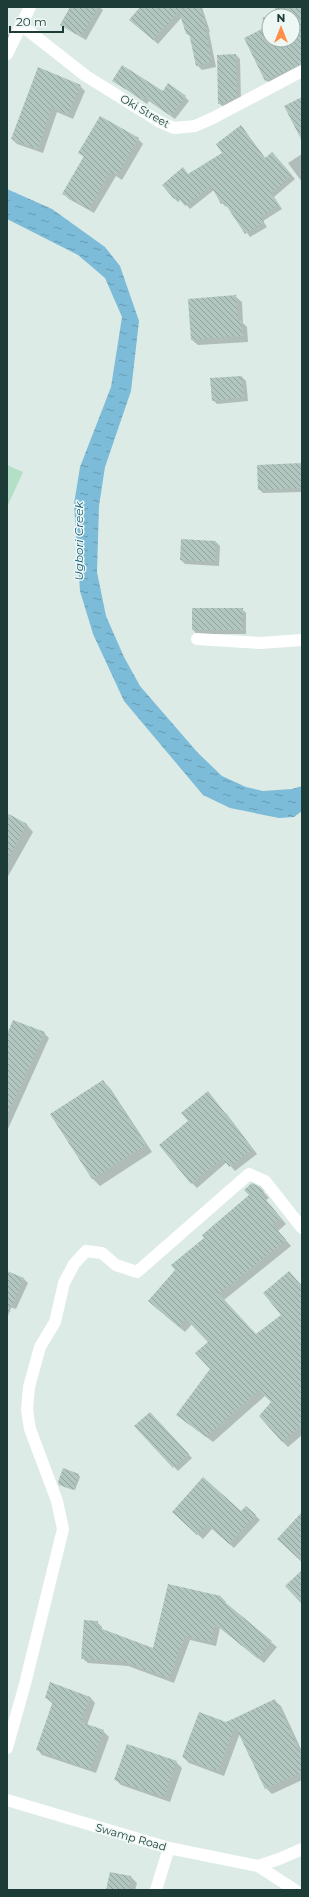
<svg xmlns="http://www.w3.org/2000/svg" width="309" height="1897" viewBox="0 0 309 1897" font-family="Montserrat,sans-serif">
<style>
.pitch{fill:#b2dfc5}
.water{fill:url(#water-ripples)}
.shadow{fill:#0003;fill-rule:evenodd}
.building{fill:url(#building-back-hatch);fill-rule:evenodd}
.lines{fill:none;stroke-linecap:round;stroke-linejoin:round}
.minor{stroke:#fff;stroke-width:12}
.tertiary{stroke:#fff;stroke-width:12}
.labels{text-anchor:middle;stroke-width:3;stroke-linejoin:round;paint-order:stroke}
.street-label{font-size:11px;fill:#1d3c38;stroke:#edf7f4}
.water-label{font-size:12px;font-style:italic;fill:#115c7e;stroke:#edf7f4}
</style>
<defs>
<pattern id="water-ripples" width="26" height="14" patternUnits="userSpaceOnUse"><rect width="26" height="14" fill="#7dbcd8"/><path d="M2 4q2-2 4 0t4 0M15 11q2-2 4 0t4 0" fill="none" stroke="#669ab0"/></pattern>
<pattern id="building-back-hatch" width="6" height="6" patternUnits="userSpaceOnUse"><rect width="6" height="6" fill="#b2c6c0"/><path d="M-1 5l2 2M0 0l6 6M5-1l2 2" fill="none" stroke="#90a29d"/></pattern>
</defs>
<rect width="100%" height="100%" fill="#dcebe6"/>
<path class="pitch" d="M7,465l16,7 -16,35z"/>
<path class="water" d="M7,189l45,20 53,38 15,19 19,55 -8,70 -26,76 -6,39 -2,66 9,44 18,41 16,29 58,67 24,23 24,11 17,4 29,-2 10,-3v25l-8,6 -15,1 -49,-10 -27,-13 -79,-94 -31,-67 -13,-43 -6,-87 6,-37 31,-80 11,-70 -17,-39 -27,-23 -71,-36z"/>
<path class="shadow" d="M71,7h29l3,3 -17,30 -25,-15z
M142,7h60l8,25h-1l7,35 -14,3 -5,-5 -6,-28 -4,-3 -5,-17 -24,27 -23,-20z
M280,7h22v62l-31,15 -5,-4 2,-53 -4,-9 14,-6zM269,16h24v24h-24z
M7,33l4,4 -4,8z
M236,55l4,4 1,42 -18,6 -4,-4z
M39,68l41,18 5,5 -12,28 -16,-7 -14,41 -26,-9 -5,-5z
M113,80l72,17 4,4 -14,18 -26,-18 -2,3z
M241,126l25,33 10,-2 19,22 -21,18 8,12 -19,12 4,6 -17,10 -22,-32 -2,2 -4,-4 -8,-13 -24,19 -9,-10 -3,3 -4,-4 14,-23 36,-22z
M138,139l5,5 -21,36 -6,-4 -22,37 -25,-14 -5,-5 20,-37 -5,-4z
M302,154v28l-14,-19z
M236,297l6,5 1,21 4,4 1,15 -50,3 -6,-5z
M242,377l4,4 2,20 -31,3 -4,-4z
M302,464v28l-39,1 -4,-4z
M216,542l4,4 -1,20 -34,-2 -4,-4z
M242,609l4,4v21h-49l-4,-4z
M7,814l20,11 6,7 -26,46z
M7,1032l37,1 5,5 -42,93z
M103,1081l7,7 42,64 -52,34 -7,-7 -42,-64z
M226,1113l31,41 -22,17 -8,-9 -30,26 -5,-5z
M260,1188l9,10 -3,2 20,24 -8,7 13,15 -67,54 32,36 27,-21 19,-28v148l-14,12 -6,-6 -9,-39 -7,-7 -53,47 -36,-27 34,-46 -2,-27 -17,-18 -7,8 -30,-25 51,-69z
M7,1272l17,7 4,4 -12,26 -9,-3z
M154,1417l38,41 -14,13 -42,-45z
M79,1475l1,2 -5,13 -15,-6z
M241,1512l14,3 5,5 -26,28 -22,-19 -9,10 -25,-22z
M221,1597l5,5 -1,3 52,42 -13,16 -44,-35 -4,18 -26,-6 -16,43 -46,-17 -40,-3 -6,-5 15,-36 5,5v3l52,19z
M51,1684l39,13 5,6 -8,22 16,6 6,6 -13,36 -54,-18 -5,-6 16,-45 -7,-6z
M275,1701l6,5 21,45v29l-30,14 -6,-6 -26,-55 -16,43 -35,-13 -6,-6 43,-34z
M176,1762l6,6 -12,34 -49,-17 -5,-5z
M111,1873l20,4 6,6 -2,7h-27z"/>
<path class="building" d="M70,7h28l-17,30 -21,-12z
M140,7h60l7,20 -2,1 7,34 -16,4 -7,-33 -3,1 -7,-23 -26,29 -24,-20z
M274,7h28v57l-37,17 -21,-43 22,-11 -4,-9 15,-6zM269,16h24v24h-24z
M236,54l1,43 -13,6 -6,1 -1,-49z
M122,65l41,26 5,-8 18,13 -15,20 -26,-19 -2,3 -31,-19z
M38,67l43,18 -13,29 -16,-7 -14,42 -27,-10z
M302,97v44l-18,-35z
M100,116l39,22 -22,37 -7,-3 -21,37 -27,-15 22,-38 -6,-3z
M241,125l24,33 7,-6 20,23 -21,18 8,12 -19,12 4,5 -19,12 -21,-32 -3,2 -10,-18 -26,20 -8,-10 -3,3 -12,-14 21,-18 5,7 34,-21 -6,-9z
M236,295l2,26 4,-1 1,16 -52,4 -3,-41z
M242,376l2,21 -32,4 -2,-23z
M302,463v25l-44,2 -1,-25z
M181,539l35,2 -1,21 -35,-2z
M192,608h51v22h-51z
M7,813l20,11 -20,36z
M13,1020l32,12 -38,84v-82z
M103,1080l43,65 -54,34 -42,-65z
M208,1091l45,58 -24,18 -6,-9 -32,26 -32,-39 29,-24 -7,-8z
M252,1183l8,4 4,4 -3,3 20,24 -8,7 13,15 -67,54 37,40 25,-19 -18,-22 26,-22 13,15v139l-20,17 -23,-26 12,-14 -12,-12 -53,47 -30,-22 34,-46 -15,-16 13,-11 -22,-23 -7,8 -31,-26 27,-31 -4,-5 33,-27 -2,-3 47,-40 -5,-5z
M7,1271l17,7 -17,40z
M150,1412l39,42 -16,14 -39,-42z
M63,1468l16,6 -6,16 -14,-5 -1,-3z
M203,1477l38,34 5,-5 10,9 -27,29 -22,-20 -10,11 -25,-23z
M302,1512v50l-25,-23z
M302,1570v34l-17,-18z
M168,1584l53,12v3l51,42 -14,18 -43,-35 -4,18 -26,-6 -16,42 -47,-17 -41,-2 3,-39 14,1 -1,6 56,21z
M50,1682l40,15 -9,25 23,8 -14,39 -54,-19 17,-49 -8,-3z
M275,1699l27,57v16l-37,17 -30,-63 -17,45 -36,-14 17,-45 27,10z
M127,1744l50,17 -13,36 -50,-17z
M110,1872l21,4 -2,14h-23z"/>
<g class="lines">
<path class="minor" d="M21,25l65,51 74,46 14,6 21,-2 18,-8 89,-47
M197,639l63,4 42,-3
M7,1748l18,-64 38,-155 -6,-28 -27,-72 -3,-19 2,-23 11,-40 15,-25 9,-39 10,-19 12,-13 16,2 14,12 21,7 112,-98 16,7 37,47
M7,1800l162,48 89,18 21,-7 23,-10
M258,1866l37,24
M156,1890l13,-42"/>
<path class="tertiary" d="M7,54l23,-47"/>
</g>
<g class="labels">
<g class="street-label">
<text transform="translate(145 111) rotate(30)" y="4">Oki Street</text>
<text transform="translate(131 1837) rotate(16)" y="4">Swamp Road</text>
</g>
<g class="water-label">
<text transform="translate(79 541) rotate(-90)" y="4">Ugbori Creek</text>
</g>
</g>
<rect width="309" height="1897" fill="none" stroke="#1d3c38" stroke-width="16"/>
<g transform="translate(281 28)"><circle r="19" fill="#edf7f4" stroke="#9aaca9"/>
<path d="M0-3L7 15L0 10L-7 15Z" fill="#ff8e46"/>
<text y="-6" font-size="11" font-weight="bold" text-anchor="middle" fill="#1d3c38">N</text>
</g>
<path d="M10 26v6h53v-6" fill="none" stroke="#1d3c38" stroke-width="2"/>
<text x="16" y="26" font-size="12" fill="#1d3c38" stroke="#edf7f4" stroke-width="3" paint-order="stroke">20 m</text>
</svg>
